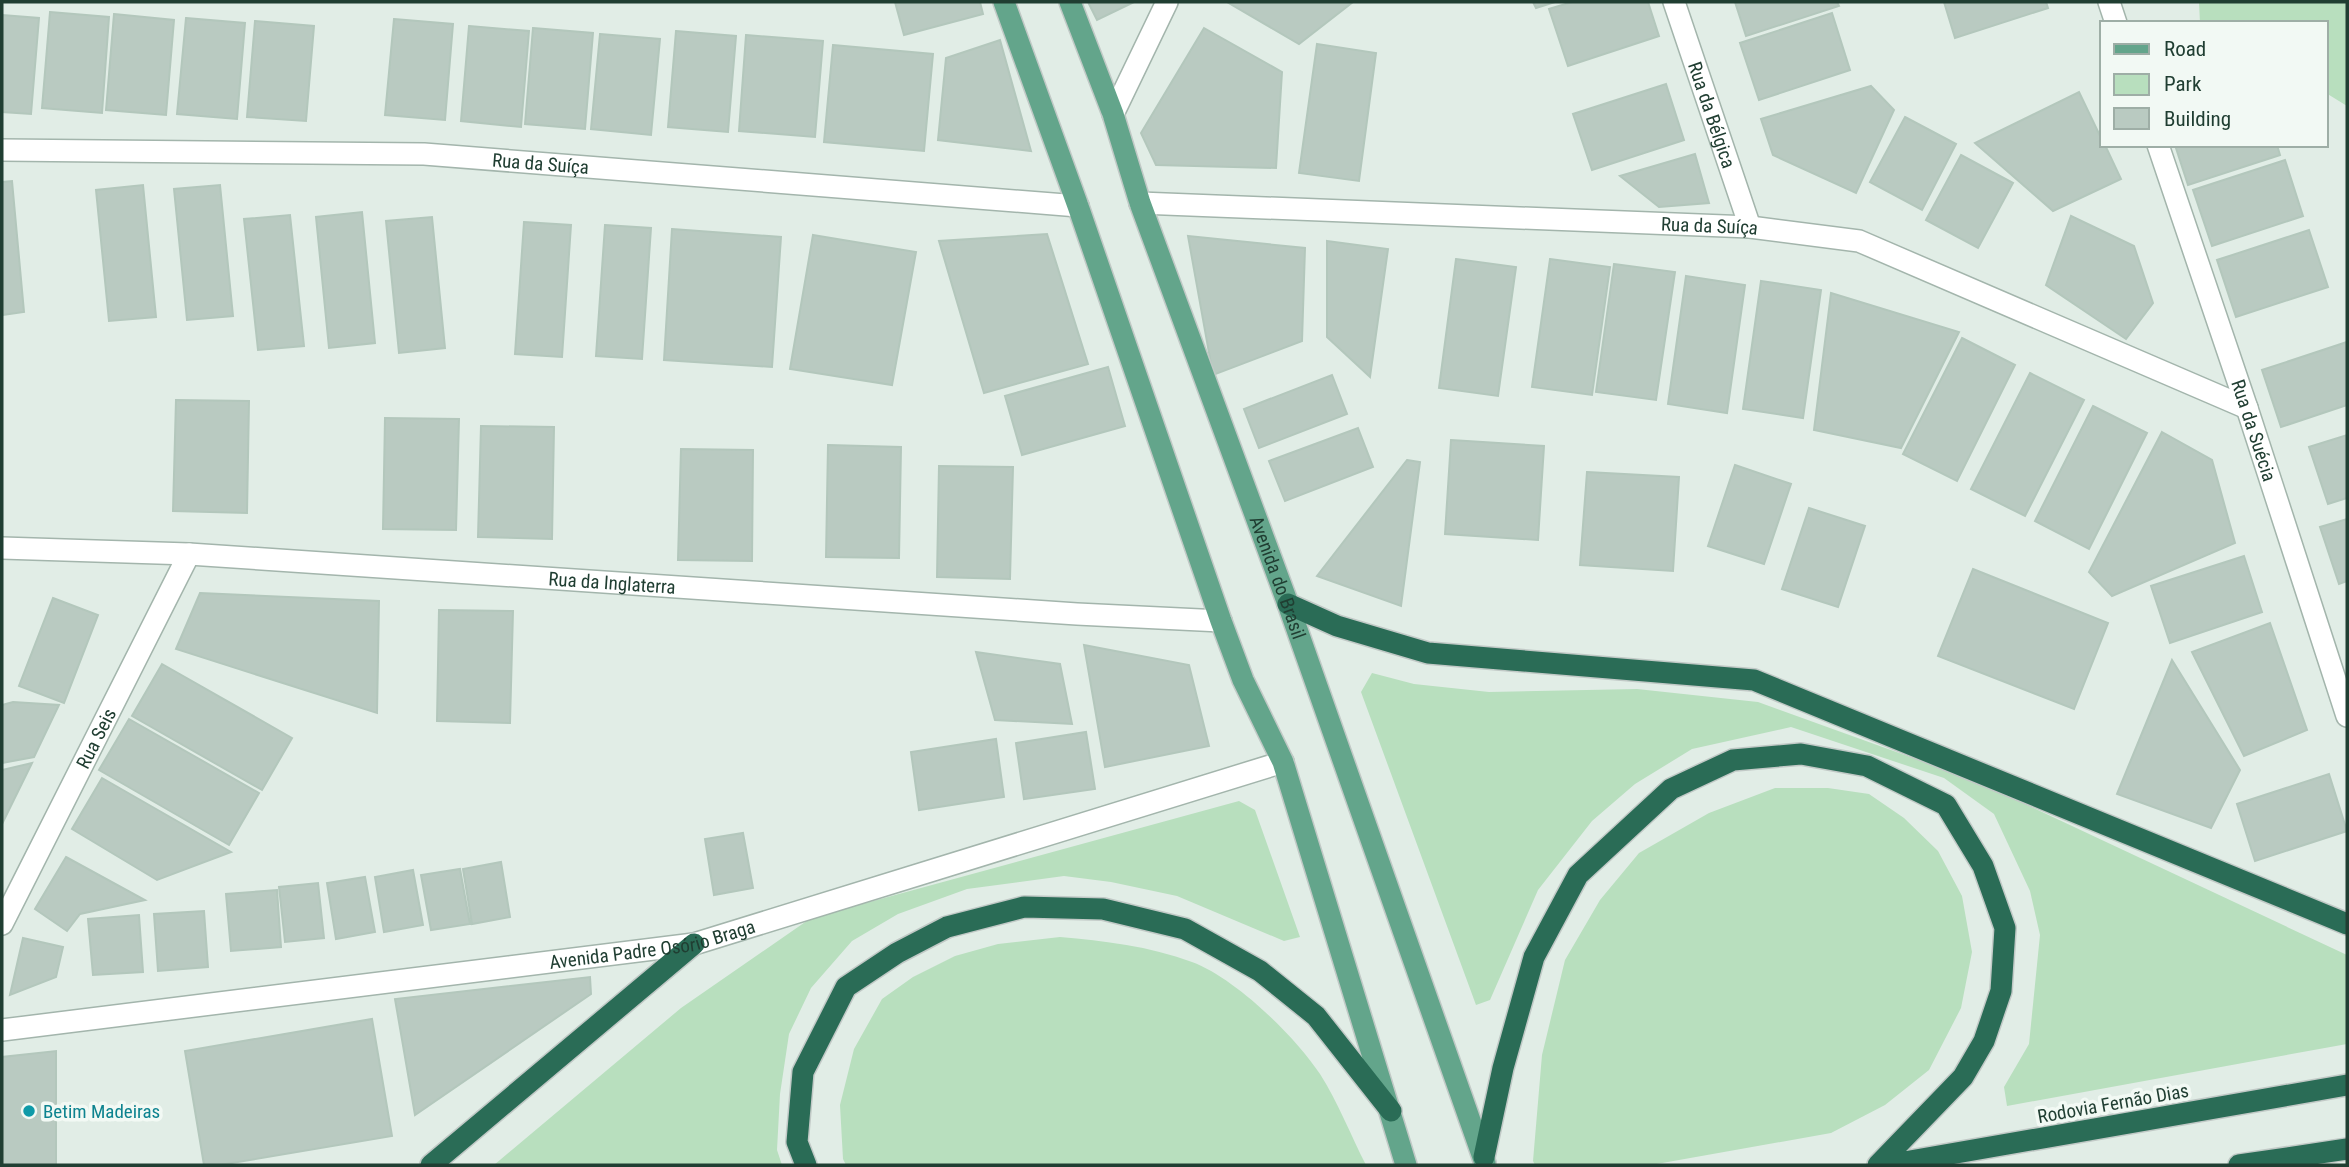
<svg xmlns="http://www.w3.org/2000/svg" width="2349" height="1167" viewBox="0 0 2349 1167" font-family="'Roboto Condensed',sans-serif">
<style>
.green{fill:#b8dfbe}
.building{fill:#b9cac1;stroke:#b3c7bc;stroke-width:2}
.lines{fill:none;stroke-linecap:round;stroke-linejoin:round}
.minor-casing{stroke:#a3b5ac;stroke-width:24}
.major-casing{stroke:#c1c9c6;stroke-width:24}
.highway-casing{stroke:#c1c9c6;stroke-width:24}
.minor{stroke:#fff;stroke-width:21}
.major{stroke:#63a58b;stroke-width:21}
.highway{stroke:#2a6c56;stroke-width:21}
.culture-dot{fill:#0f9aa8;stroke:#f2f9f4;stroke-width:2.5}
.labels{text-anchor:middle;stroke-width:7;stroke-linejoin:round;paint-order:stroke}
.street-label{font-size:19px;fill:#203e32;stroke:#f2f9f4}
.culture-label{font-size:19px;fill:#0d838f;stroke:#f2f9f4;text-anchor:start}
</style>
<rect width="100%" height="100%" fill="#e1ede6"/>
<path class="green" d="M2199,2h148v104l-21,-13v-70h-126z
M1372,673l42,11 75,8 148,-3 121,13 216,78 373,175v89l-340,62 -3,-19 25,-43 11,-109 -10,-44 -36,-77 -50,-36 -153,-51 -99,22 -57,35 -43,37 -54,69 -48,110 -14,5 -115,-313z
M1775,788h53l41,6 35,24 34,33 24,45 10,56 -11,56 -32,62 -44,35 -54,28 -180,32h-116l-2,-4 9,-106 23,-95 35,-60 39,-47 70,-40z
M1239,801l16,9 45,127 -16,4 -107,-45 -66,-14 -47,-6 -97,13 -69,25 -46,27 -41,47 -22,46 -9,60 -3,56 5,15h-288l187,-157 130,-90z
M1060,937c44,4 89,9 132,25 43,16 102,73 128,112 18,28 31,62 46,91h-520l-3,-6 -3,-54 14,-56 28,-50 31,-22 42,-21 43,-12z"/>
<path class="building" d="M895,2h85l3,12 -79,21z
M1088,2h46l-37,18z
M1227,2h126l-54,42z
M1533,2h22l-19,6z
M1572,2h76l11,34 -91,30 -19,-57z
M1735,2h102l2,4 -93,30z
M1944,2h102l2,6 -93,30z
M50,12l59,5 -7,96 -60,-5z
M1832,13l18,57 -91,30 -19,-57z
M114,14l60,6 -8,95 -60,-5z
M2,15l37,3 -8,96 -29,-2z
M186,18l59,5 -8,96 -60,-5z
M394,19l59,5 -8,96 -60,-5z
M255,21l59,5 -8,95 -59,-4z
M469,26l60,5 -8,96 -60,-6z
M533,28l60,5 -8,96 -60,-5z
M1204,28l78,44 -6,96 -120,-3 -15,-32z
M676,31l60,5 -8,96 -60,-5z
M600,34l60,5 -9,96 -60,-6z
M746,35l77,6 -8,96 -76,-6z
M1000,40l31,111 -93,-11 8,-82z
M1317,44l59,9 -17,128 -60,-8z
M833,45l100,9 -9,97 -100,-9z
M1666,84l18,56 -92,30 -19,-56z
M1871,86l23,24 -38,83 -83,-38 -12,-36z
M2079,92l23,48v5h3l16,34 -68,32 -78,-68z
M1905,117l51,27 -34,66 -52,-28z
M2175,145h102l3,10 -92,30z
M1695,154l14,49 -50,4 -39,-31z
M1961,155l52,28 -35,65 -52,-28z
M2285,160l18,56 -91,30 -19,-56z
M12,181l12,131 -22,3v-133z
M143,185l13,132 -47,4 -13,-131z
M220,185l13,131 -46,4 -13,-131z
M362,212l13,131 -46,5 -13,-131z
M290,215l14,131 -46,4 -14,-131z
M2071,216l63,30 19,57 -27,36 -80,-54z
M432,217l13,131 -46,5 -13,-132z
M524,222l47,3 -9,132 -47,-3z
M605,225l46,3 -9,131 -46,-3z
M672,229l109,8 -9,130 -108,-7z
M2309,230l19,57 -92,30 -19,-57z
M1047,234l41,130 -104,29 -45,-152z
M813,235l103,17 -24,133 -102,-16z
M1188,236l117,12 -3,93 -89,34z
M1327,241l61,8 -18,128 -43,-40z
M1456,259l60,8 -18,129 -59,-8z
M1550,259l60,8 -18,128 -60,-8z
M1614,264l61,8 -19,128 -60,-8z
M1686,276l59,9 -18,128 -59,-9z
M1761,281l60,9 -18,128 -60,-9z
M1831,293l128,39 -58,116 -87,-18z
M1962,338l53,27 -58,116 -54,-27z
M2347,342v63l-66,22 -19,-57z
M1108,367l17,59 -103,29 -17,-59z
M2030,373l54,27 -59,116 -54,-27z
M1332,375l15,39 -88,34 -15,-39z
M176,400l73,1 -2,112 -74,-2z
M2093,406l54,27 -58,116 -54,-28z
M385,418l74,1 -3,111 -73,-1z
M481,426l73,1 -2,112 -74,-2z
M1358,428l15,39 -88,34 -16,-40z
M2162,432l50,28 23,83 -123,53 -23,-24z
M2347,435v63l-19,6 -19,-57z
M1451,440l93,6 -6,94 -93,-6z
M828,445l73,2 -2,111 -73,-1z
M681,449l72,1 -1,111 -74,-1z
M1407,460l13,2 -19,144 -84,-30z
M1735,465l56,19 -27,80 -56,-18z
M939,466l74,1 -3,112 -73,-2z
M1587,472l92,5 -6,94 -93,-6z
M1809,508l56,18 -27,81 -56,-18z
M2347,519v62l-8,3 -19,-57z
M2244,556l18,56 -92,31 -19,-57z
M1973,569l135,54 -34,86 -136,-53z
M200,593l179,8 -2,112 -201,-64z
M53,598l45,17 -34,88 -45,-17z
M439,610l74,1 -3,112 -73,-2z
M2270,623l37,107 -63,26 -52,-104z
M1084,645l105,20 20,81 -104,21z
M976,652l84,12 12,60 -77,-4z
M2172,660l68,110 -29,58 -94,-34z
M162,664l130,74 -30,52 -130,-74z
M13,702l46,3 -25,52 -32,6v-58z
M129,719l130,74 -30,52 -130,-75z
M1086,732l9,57 -71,10 -8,-56z
M996,739l8,58 -85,13 -8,-58z
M32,763l-30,61v-54z
M2329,774l18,57 -92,30 -18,-57z
M102,778l129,74 -74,28 -85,-51z
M743,833l10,55 -39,7 -9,-56z
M66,857l79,43 -65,14 -13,17 -32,-22z
M501,862l9,55 -38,7 -9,-55z
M460,869l10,55 -39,6 -10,-55z
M413,870l10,55 -39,7 -9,-55z
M365,877l10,55 -39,7 -9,-56z
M318,883l6,55 -39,4 -6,-55z
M277,890l4,57 -50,4 -5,-57z
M204,911l4,56 -50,4 -4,-57z
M139,915l4,57 -50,3 -5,-56z
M23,938l40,9 -7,30 -46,18z
M590,977l1,17 -176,121 -20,-116z
M372,1019l20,117 -172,29h-16l-19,-114z
M56,1051v114h-54v-108z"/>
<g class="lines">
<g class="minor-casing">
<g id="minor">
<path id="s1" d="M1674,2l76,225"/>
<path d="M2109,2l7,21"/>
<path d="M1113,114l54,-112"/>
<path id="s2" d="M2158,145l89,263 100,308"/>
<path id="s3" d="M2,150l422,4 654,52"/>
<path id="s4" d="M1140,203l610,24 109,14 388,167"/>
<path id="s5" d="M2,548l187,6 888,60 144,7"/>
<path id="s6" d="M2,924l187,-370"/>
<path id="s7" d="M2,1030l692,-86 589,-182"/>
</g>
</g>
<g class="major-casing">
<g id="major">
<path d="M1004,2l74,204 143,415 22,59 40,82 123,403"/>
<path id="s8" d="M1070,2l43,112 27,89 148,401 197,559"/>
</g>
</g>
<g class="highway-casing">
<path id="highway" d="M1288,604l49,22 91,27 326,27 593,244
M1484,1157l19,-89 31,-111 44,-82 93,-86 62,-29 68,-6 66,12 79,39 37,61 22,62 -4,63 -17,50 -21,36 -85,88
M431,1165l263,-221
M806,1165l-9,-23 6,-70 43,-85 51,-34 50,-26 77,-20 79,2 82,20 75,42 56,45 75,95
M1887,1165l460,-80
M2239,1165l108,-16"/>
</g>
<use href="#minor" class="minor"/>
<use href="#major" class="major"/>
<use href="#highway" class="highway"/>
</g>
<circle class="culture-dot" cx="29" cy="1111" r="7"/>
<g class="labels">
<g class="street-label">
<text dy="7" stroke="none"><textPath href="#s1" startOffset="119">Rua da Bélgica</textPath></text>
<text dy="7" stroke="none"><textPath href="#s3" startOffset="539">Rua da Suíça</textPath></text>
<text dy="7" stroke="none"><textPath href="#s4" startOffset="570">Rua da Suíça</textPath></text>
<text dy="7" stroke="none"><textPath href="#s2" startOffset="301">Rua da Suécia</textPath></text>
<text dy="7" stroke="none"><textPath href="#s8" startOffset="612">Avenida do Brasil</textPath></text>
<text dy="7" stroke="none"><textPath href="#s5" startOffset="611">Rua da Inglaterra</textPath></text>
<text dy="7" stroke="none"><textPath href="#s6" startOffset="208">Rua Seis</textPath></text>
<text dy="7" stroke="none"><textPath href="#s7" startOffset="656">Avenida Padre Osório Braga</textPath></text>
<text transform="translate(2113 1103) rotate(-10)" y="7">Rodovia Fernão Dias</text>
</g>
<g class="culture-label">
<text x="43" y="1118">Betim Madeiras</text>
</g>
</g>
<rect width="2349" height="1167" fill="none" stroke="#203e32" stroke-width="7"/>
<rect x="2100" y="21" width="228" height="126" fill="#f2f9f4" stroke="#9eaea6" stroke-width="2"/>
<rect x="2114" y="44" width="35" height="10" fill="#63a58b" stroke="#9eaea6" stroke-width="2"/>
<text x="2164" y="56" font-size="21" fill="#203e32">Road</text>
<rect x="2114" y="74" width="35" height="21" fill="#b8dfbe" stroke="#9eaea6" stroke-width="2"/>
<text x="2164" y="91" font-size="21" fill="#203e32">Park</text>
<rect x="2114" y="108" width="35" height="21" fill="#b9cac1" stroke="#9eaea6" stroke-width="2"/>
<text x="2164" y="126" font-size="21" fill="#203e32">Building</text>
</svg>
